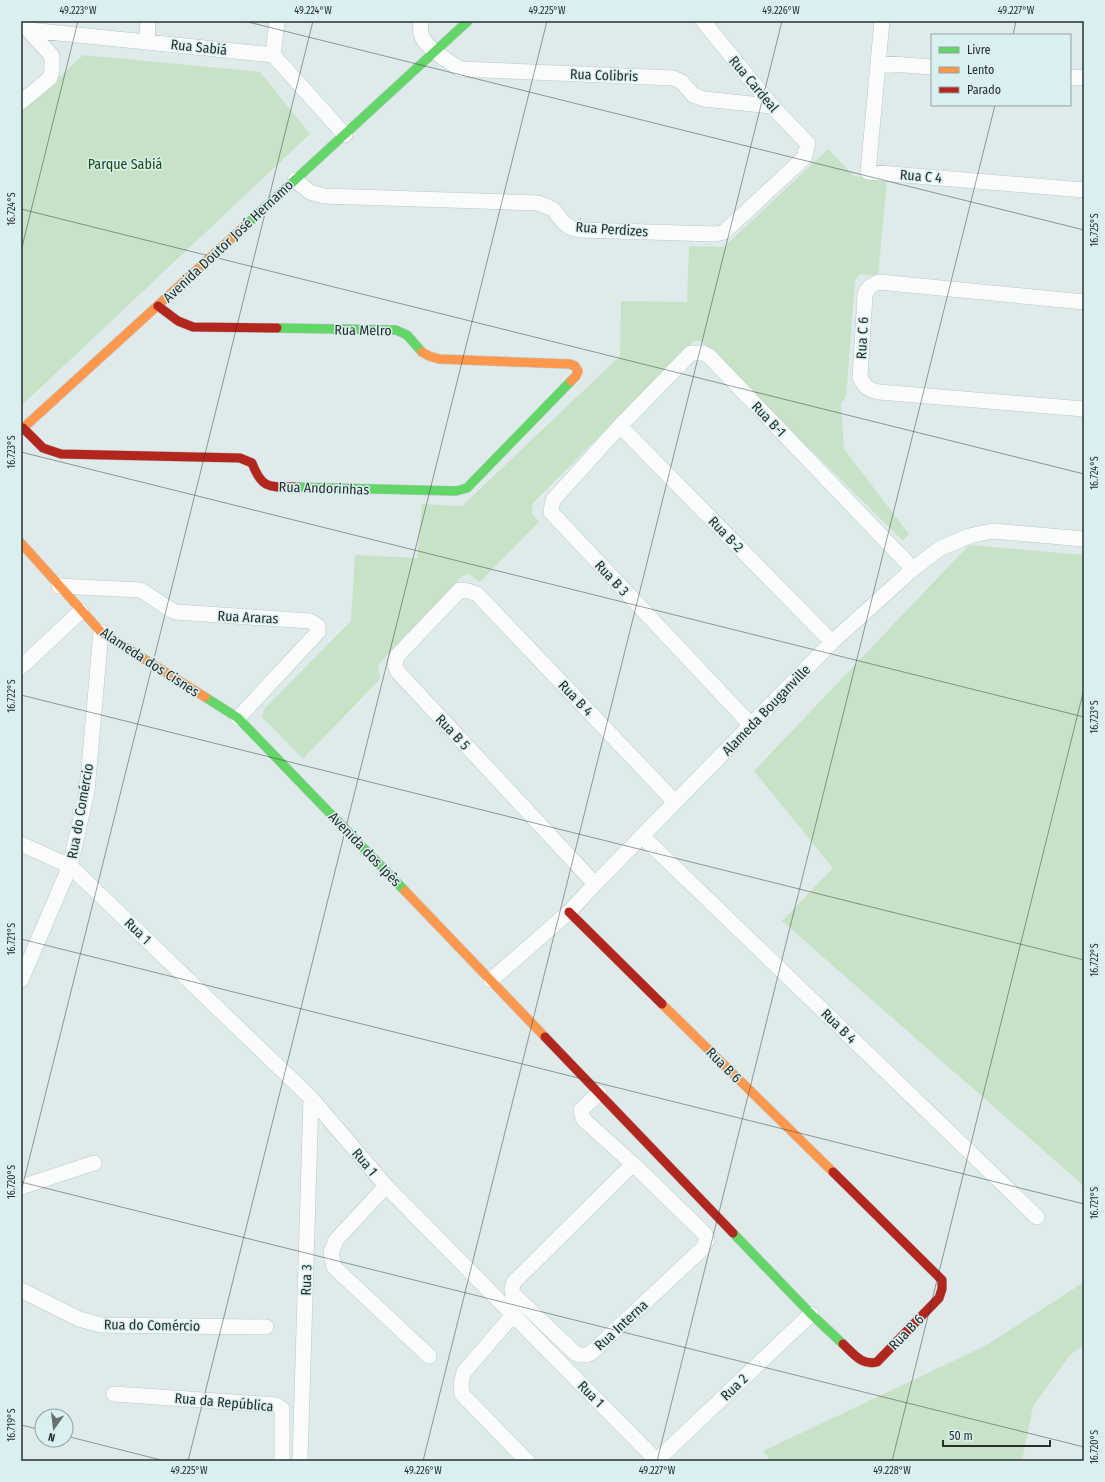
<svg xmlns="http://www.w3.org/2000/svg" width="1105" height="1482" viewBox="0 0 1105 1482" font-family="'Fira Sans Condensed',sans-serif">
<style>
.green{fill:#c8e2c8}
.lines{fill:none;stroke-linecap:round;stroke-linejoin:round}
.street-casing{stroke:#bcc6c6;stroke-width:16}
.fast-casing{stroke:#bcc6c6;stroke-width:10}
.slow-casing{stroke:#bcc6c6;stroke-width:10}
.jam-casing{stroke:#bcc6c6;stroke-width:10}
.street{stroke:#fafcfc;stroke-width:15}
.fast{stroke:#63d668;stroke-width:9}
.slow{stroke:#ff974d;stroke-width:9}
.jam{stroke:#b3261e;stroke-width:9}
.ticks{fill:none;stroke:#262f2f;stroke-width:1;stroke-opacity:0.45}
.labels{text-anchor:middle;stroke-width:3;stroke-linejoin:round;paint-order:stroke}
.street-label{font-size:14px;fill:#262f2f;stroke:#daf0f0}
.park-label{font-size:14px;fill:#1b4c0a;stroke:#daf0f0}
.neatline{fill:none;stroke:#262f2f;stroke-width:1.5}
.ticks-label{font-size:10px;text-anchor:middle;fill:#262f2f}
</style>
<rect width="100%" height="100%" fill="#dfebeb"/>
<path class="green" d="M83,55l177,17 50,62 -289,272v-293z
M828,149l26,27 33,4 -9,96 -18,-2 -5,7 -9,116 -5,7 3,45 65,85 -6,7 -202,-200h-7l-161,162 -1,11 7,8 -59,60 -11,-8 -7,2 -84,89 2,14 -77,80 -41,-42 2,-8 87,-88 4,-66 62,3 5,-54 40,2 158,-150 1,-55 66,1 2,-56 35,1z
M969,545l115,10v631l-302,-265 51,-53 -79,-97z
M1084,1282v63l-14,10 -37,51 -11,55h-251l-8,-10 222,-105z"/>
<g class="lines">
<g class="street-casing">
<path id="street" d="M421,21c0,4 -1,9 0,13 4,14 27,27 39,35l213,9 9,4 11,13 11,4 68,7
M882,21l-14,151 216,18
M21,22l31,34v15l-2,7 -29,24
M29,30l244,25 72,80
M147,42l1,-21
M273,55l4,-34
M878,63l54,4
M1070,77l14,1
M295,180l15,12 14,4 214,7 15,6 10,13 8,6 10,2 134,4 9,-2 80,-74 4,-14 -36,-38 -69,-85
M1084,302l-205,-20c-8,3 -11,5 -14,13l-5,82c4,10 9,13 19,15l205,17
M620,426l212,216
M59,586l81,4c13,6 23,17 36,22l134,9 8,5v6l-80,86
M21,667l60,-56
M751,725l-200,-213 2,-12 67,-74 71,-73h12l6,3 204,213
M642,836l395,381
M21,844l49,22 241,232 75,88 271,275
M595,884l-197,-212 -3,-7 2,-9 63,-66 8,1 9,3 198,208
M21,980l49,-114 17,-75 14,-159
M491,980l78,-68 26,-28 237,-242 81,-73 26,-20 30,-13 23,-5 92,8
M599,1093l-18,17 1,5 2,5 49,44 72,70 2,6 -4,8 -112,105c-6,3 -10,3 -16,0l-62,-59c-2,-4 -1,-7 1,-12l119,-118
M386,1186l-50,54 -5,13 3,14 95,89
M21,1187l73,-24
M21,1290l58,29 22,6 165,2
M513,1315l-49,57 -3,12 1,10 65,67
M114,1394l162,11 6,4v52
M300,1461l11,-363
M656,1461l155,-147"/>
</g>
<g class="fast-casing">
<path id="fast" d="M246,225l222,-204
M277,328l119,2 11,5 15,17
M294,487l162,4 11,-3 104,-107
M205,697l33,21 167,173
M733,1233l78,81 32,30"/>
</g>
<g class="slow-casing">
<path id="slow" d="M422,352l7,4 10,3 131,5 5,2 3,5 -2,5 -5,5
M21,430l225,-205
M21,543l80,89 104,65
M405,891l140,146
M662,1004l171,168"/>
</g>
<g class="jam-casing">
<path id="jam" d="M158,306l20,15 15,6 84,1
M23,428l20,20 18,6 179,4 12,5c10,26 17,24 42,24
M569,912l93,92
M545,1037l188,196
M833,1172l109,108v9l-3,9 -62,64c-15,4 -23,-8 -34,-18"/>
</g>
<use href="#street" class="street"/>
<use href="#fast" class="fast"/>
<use href="#slow" class="slow"/>
<use href="#jam" class="jam"/>
</g>
<path class="ticks" d="M244,21l840,209M1013,35l3,-14M21,209l1063,265M21,251l57,-230M21,452l1063,265M21,695l1063,265M21,939l1063,265M21,1182l1063,265M21,1192l292,-1171M21,1425l21,5M66,1436l99,25M188,1461l359,-1440M423,1461l359,-1440M657,1461l338,-1356M892,1461l192,-772"/>
<g class="labels">
<g class="street-label">
<text transform="translate(199 47) rotate(6)" y="5">Rua Sabiá</text>
<text transform="translate(604 75) rotate(2)" y="5">Rua Colibris</text>
<text transform="translate(754 84) rotate(50)" y="5">Rua Cardeal</text>
<text transform="translate(921 176) rotate(5)" y="5">Rua C 4</text>
<text transform="translate(612 229) rotate(4)" y="5">Rua Perdizes</text>
<text transform="translate(228 241) rotate(-43)" y="5">Avenida Doutor José Hernamo</text>
<text transform="translate(363 330) rotate(1)" y="5">Rua Melro</text>
<text transform="translate(862 338) rotate(-87)" y="5">Rua C 6</text>
<text transform="translate(769 419) rotate(46)" y="5">Rua B-1</text>
<text transform="translate(324 488) rotate(2)" y="5">Rua Andorinhas</text>
<text transform="translate(726 534) rotate(46)" y="5">Rua B-2</text>
<text transform="translate(612 578) rotate(47)" y="5">Rua B 3</text>
<text transform="translate(248 617) rotate(3)" y="5">Rua Araras</text>
<text transform="translate(150 662) rotate(33)" y="5">Alameda dos Cisnes</text>
<text transform="translate(576 698) rotate(46)" y="5">Rua B 4</text>
<text transform="translate(766 710) rotate(-46)" y="5">Alameda Bouganville</text>
<text transform="translate(453 732) rotate(47)" y="5">Rua B 5</text>
<text transform="translate(80 811) rotate(-80)" y="5">Rua do Comércio</text>
<text transform="translate(365 849) rotate(46)" y="5">Avenida dos Ipês</text>
<text transform="translate(138 931) rotate(44)" y="5">Rua 1</text>
<text transform="translate(839 1026) rotate(44)" y="5">Rua B 4</text>
<text transform="translate(724 1065) rotate(45)" y="5">Rua B 6</text>
<text transform="translate(365 1162) rotate(50)" y="5">Rua 1</text>
<text transform="translate(306 1280) rotate(-88)" y="5">Rua 3</text>
<text transform="translate(152 1325) rotate(1)" y="5">Rua do Comércio</text>
<text transform="translate(621 1325) rotate(-43)" y="5">Rua Interna</text>
<text transform="translate(906 1332) rotate(-46)" y="5">Rua B 6</text>
<text transform="translate(734 1387) rotate(-44)" y="5">Rua 2</text>
<text transform="translate(591 1394) rotate(45)" y="5">Rua 1</text>
<text transform="translate(224 1402) rotate(5)" y="5">Rua da República</text>
</g>
<g class="park-label">
<text x="125" y="169">Parque Sabiá</text>
</g>
</g>
<rect width="1105" height="1482" fill="none" stroke="#daf0f0" stroke-width="44"/>
<rect x="931" y="34" width="140" height="72" fill="#daf0f0" stroke="#92a3a3"/>
<rect x="939" y="47" width="20" height="6" fill="#63d668" stroke="#92a3a3"/>
<text x="967" y="54" font-size="12" fill="#262f2f">Livre</text>
<rect x="939" y="67" width="20" height="6" fill="#ff974d" stroke="#92a3a3"/>
<text x="967" y="74" font-size="12" fill="#262f2f">Lento</text>
<rect x="939" y="87" width="20" height="6" fill="#b3261e" stroke="#92a3a3"/>
<text x="967" y="94" font-size="12" fill="#262f2f">Parado</text>
<g transform="translate(54 1428) rotate(194)"><circle r="19" fill="#daf0f0" stroke="#92a3a3"/>
<path d="M0-3L7 15L0 10L-7 15Z" fill="#677171"/>
<text y="-6" font-size="11" font-weight="bold" text-anchor="middle" fill="#262f2f">N</text>
</g>
<path d="M943 1440v6h107v-6" fill="none" stroke="#262f2f" stroke-width="2"/>
<text x="949" y="1440" font-size="12" fill="#262f2f" stroke="#daf0f0" stroke-width="3" paint-order="stroke">50 m</text>
<rect x="22" y="22" width="1061" height="1438" class="neatline"/>
<g class="ticks-label">
<text x="78" y="14">49.223°W</text>
<text x="313" y="14">49.224°W</text>
<text x="547" y="14">49.225°W</text>
<text x="781" y="14">49.226°W</text>
<text x="1016" y="14">49.227°W</text>
<text transform="translate(11 209) rotate(-90)" y="4">16.724°S</text>
<text transform="translate(1094 230) rotate(-90)" y="4">16.725°S</text>
<text transform="translate(11 452) rotate(-90)" y="4">16.723°S</text>
<text transform="translate(1094 473) rotate(-90)" y="4">16.724°S</text>
<text transform="translate(11 696) rotate(-90)" y="4">16.722°S</text>
<text transform="translate(1094 717) rotate(-90)" y="4">16.723°S</text>
<text transform="translate(11 939) rotate(-90)" y="4">16.721°S</text>
<text transform="translate(1094 960) rotate(-90)" y="4">16.722°S</text>
<text transform="translate(11 1182) rotate(-90)" y="4">16.720°S</text>
<text transform="translate(1094 1203) rotate(-90)" y="4">16.721°S</text>
<text transform="translate(11 1425) rotate(-90)" y="4">16.719°S</text>
<text transform="translate(1094 1447) rotate(-90)" y="4">16.720°S</text>
<text x="189" y="1474">49.225°W</text>
<text x="423" y="1474">49.226°W</text>
<text x="657" y="1474">49.227°W</text>
<text x="892" y="1474">49.228°W</text>
</g>
</svg>
